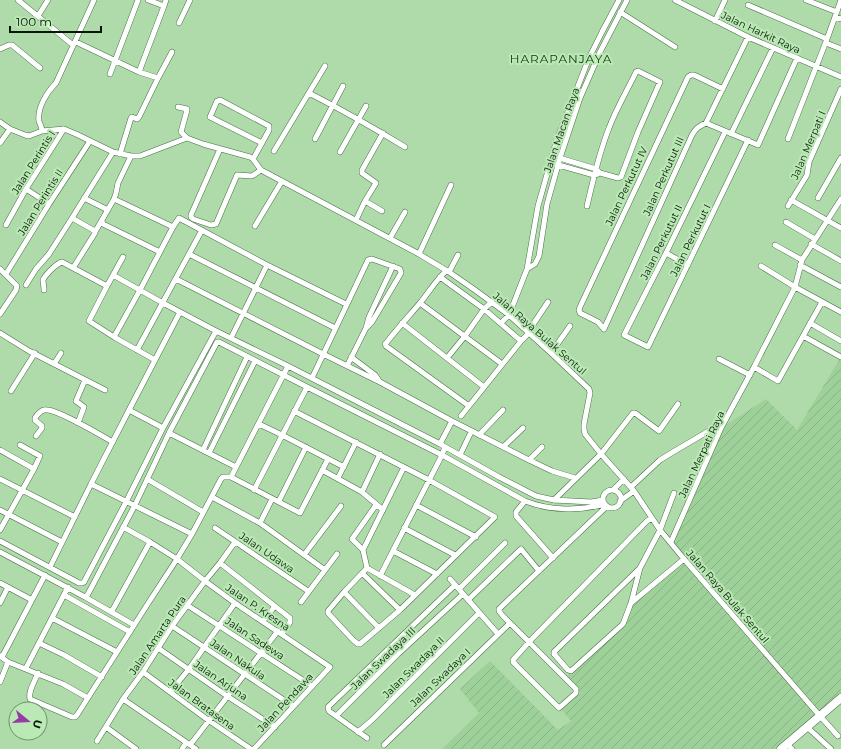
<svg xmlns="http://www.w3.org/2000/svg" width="841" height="749" viewBox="0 0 841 749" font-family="Montserrat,sans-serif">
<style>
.industrial{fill:url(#industrial-furrows)}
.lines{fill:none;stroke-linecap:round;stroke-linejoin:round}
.minor-casing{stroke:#477144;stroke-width:6}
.primary-casing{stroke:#477144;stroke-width:9}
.minor{stroke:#fff;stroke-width:5}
.primary{stroke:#fff;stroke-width:8}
.labels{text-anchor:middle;stroke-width:4;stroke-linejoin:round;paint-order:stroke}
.street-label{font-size:10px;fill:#071806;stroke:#bbe9b6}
.quarter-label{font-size:12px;letter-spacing:1px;fill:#0d360a;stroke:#bbe9b6}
</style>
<defs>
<pattern id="industrial-furrows" width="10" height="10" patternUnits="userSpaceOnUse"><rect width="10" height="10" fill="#9ed099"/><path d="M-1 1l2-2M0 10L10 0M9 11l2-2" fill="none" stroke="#87b282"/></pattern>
</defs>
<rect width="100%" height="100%" fill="#aedba9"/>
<path class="industrial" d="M841,357v341l-60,51h-339l37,-36 -19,-24 30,-28 68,69 13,-9 -11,-13 16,-15 -10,-15 5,-8 52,-45 8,-22 53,-44 -13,-17 50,-114 45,-29 31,31z"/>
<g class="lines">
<g class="minor-casing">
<path id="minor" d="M18,0l55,45
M148,0l16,6 2,-6
M675,0l73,37 93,40
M806,0l31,12
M748,5l79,34
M620,12l55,35
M38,16l10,-16
M835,17l6,2
M715,21l10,-21
M179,23l11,-23
M76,42l63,30 19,6
M826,43l15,6
M0,49l9,-4h3l28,23
M139,72l25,-66
M110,74l28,-74
M723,89l-29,-14h-3l-3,2 -108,230 -1,3 1,3 18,9 6,7 88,-194c4,-7 6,-8 14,-12l42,-86
M309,93c33,17 65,35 96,54
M178,107l9,2v1l-6,22 6,6
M0,122l10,7 15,6 4,1 13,-5 22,-2 12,5 37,18 18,4h9l47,-18 16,6 47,13 3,2 8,11 158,84 30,18 26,18 34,25 42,38 38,36 1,4 -6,31v5l1,5 16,20 33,37 26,39 24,29 136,157 18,20
M706,123l52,22 39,-87
M42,131c0,-3 -2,-7 -3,-10 -2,-13 8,-29 17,-38l38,-83
M725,132l-59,121 -42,82 24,12 100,-207
M731,134l42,-86
M315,139l28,-53
M788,139l39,-100 14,-39
M0,143l10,-14
M220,149l-29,66v2l2,2 18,6 5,-1 21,-49 15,1 9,-6
M274,151l51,-85
M340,152l26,-46
M120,154l11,-36 1,-1 5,2 2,-2 19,-39 14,-26
M553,156l43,13 4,4 18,5 3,-1 17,-45 22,-50 -22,-11 -2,1c-9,19 -20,37 -27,56 -10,25 -16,52 -22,78
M253,159l9,-16 7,-13v-4l-49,-26 -3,1 -7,16 52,26
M555,164l39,11 4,-1
M26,189l23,15
M84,198l24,12
M818,198l23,-40
M114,199l59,28
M791,200l50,28
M365,201l17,10
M788,206l19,-31 2,-13 32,-73
M72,218l23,13v2l-22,35
M356,220l9,-19 11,-18 -14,-10v-3l21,-37
M102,221l1,3 57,28
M786,222l29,17
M6,225l20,-36 38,-60
M255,226l27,-45
M95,232l19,-33 2,-6 2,-10 13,-27
M390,238l15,-26
M811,244l30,17
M775,245l27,15
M666,253l22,12
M189,254l146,74
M419,254l32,-69
M123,257l-16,29 -18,35 25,16 41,23
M800,265l41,22
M761,266l34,21 46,25
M0,269l17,17 -1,4 -16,24
M527,269l8,-5 4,-8 8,-52 13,-46 20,-60 20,-46 27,-52
M446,271c-10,9 -17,21 -26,32 -11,13 -23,26 -33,39l-2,2 1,2 83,60
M449,272l9,-17
M6,274l43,-70 41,-63
M113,275l50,28 53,28
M440,277l44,32 37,32
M176,279l147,75 57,28 72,39 -12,23
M26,285l10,-16 13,-15 23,-36 41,-66
M44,290c0,-3 -1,-7 -1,-10 2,-5 14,-17 19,-18l45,24
M420,303l82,61
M180,312l-51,98 -38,74 101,50
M402,323l82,64
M501,323l8,-8 18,-46 11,-63 19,-67 7,-17 25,-64 13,-26 17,-32
M810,323l31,18
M528,332l20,-30
M0,333l29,18 76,39
M803,336l38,21
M114,337l26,-47 33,-63 6,-9 88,47 79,39
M231,338l36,-73
M137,350l65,-120
M551,353l19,-27
M351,357l24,18 4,6
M447,358l18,-22 19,-27 8,-7
M719,359l31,16
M54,364l7,-11
M347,366l19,-38 3,-11 24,-51
M754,367l24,14 44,-79
M312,378l56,-118 4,-1 28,10 1,4 -29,49 -6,6
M11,391l24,-38
M129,410l34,18
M294,411l135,69 66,37 -95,93 -40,34h-2l-5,-4 -25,-27v-2l16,-19 23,-24
M461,416l60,-75 8,-8
M452,421l77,39 23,11 23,7
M78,423l6,-16 -8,-6 9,-21
M259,424l23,11 62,32
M169,433l67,34
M479,435l24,-25
M36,436l6,-8v-2l-7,-6v-2c2,-3 5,-7 9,-8 10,-3 58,26 69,32
M20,445l20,11 -6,13
M503,447l20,-19
M0,450l34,19 -34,61
M203,450l44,-93
M209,453l46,-92
M460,455l11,-23
M529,460l13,-13
M404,467l-41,83 4,18 48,27
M322,470l40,22 21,18
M231,477l69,36 28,-54
M338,478l18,-36
M0,479l75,38
M147,479l56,33
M631,487l29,-27 13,-8 51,-30
M254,490l53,-103
M613,490l11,-11
M603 499a9 9 0 1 1 18 0a9 9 0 1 1-18 0Z
M362,492l18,-38
M212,497l48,26
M272,499l-12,24 65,47
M554,500l47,-46 32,-41h2l24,18 19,-27
M279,501l27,-54
M525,501l-9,11v4l37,42
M620,501l14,-10
M416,505l60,32
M607,506l-108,103v2l4,5 73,73v4l-17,15 -46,-46v-2l16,-18 118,-121 5,-3
M0,510l62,32
M123,527l27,15 27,17 28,22 30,22 95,64 -76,82
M215,528l93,63
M404,528l51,27
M0,541l79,42h3l2,-1 42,-80 37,-74 53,-97 72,35 152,78 59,33 37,19 18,4 37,2 12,-2
M671,542l50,-114 33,-61 41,-80 7,-27 39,-61
M363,550l-11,-11 24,-34
M393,551l44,23
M0,552l85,45 3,-3 47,-89 34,-72 48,-91h2l88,45 135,68 83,46c25,10 54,10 80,3
M304,555l37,-49
M220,563l70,55v4l-8,12
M50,567l41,-83
M640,568l-86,84v2l14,16 3,1 52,-47 8,-21 9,-35 20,-38 14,-37
M362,573l38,37
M380,576l62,-121 3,-8
M450,579l48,55
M0,583l32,17
M459,589l46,-46
M344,592l35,36
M64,595l66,37
M85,597l49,28
M468,600l53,-51 18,22
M301,602l36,-48
M0,603l8,-16
M631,603l53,-44
M187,605l125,81
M112,611l38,-69
M52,618l65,34
M263,621l12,-15
M172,626l121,80
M39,643l25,12 38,22
M158,648l69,48 48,31
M0,656l8,6 55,22 25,14
M2,657l43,-82
M26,668l42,-81
M143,672l65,48 43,29
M38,673c-3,8 -10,18 -8,26l42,18h3l2,-2 70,-110 30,-46 15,-25 29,-55 2,-2h8l57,-111
M0,682l8,-20
M170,692l19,-23 46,-66
M123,699l73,50
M336,716l-7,-5 -1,-4 127,-122
M106,727l30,22
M807,727l24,22
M358,732l14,-12 107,-107
M367,738l-31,-22 62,-62 65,-60
M97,741l26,-42 20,-27 29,-46 33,-45 15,-18 15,-21
M787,744l5,5
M190,745l88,-114
M384,745l126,-122
M182,749l4,-6"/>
</g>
<g class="primary-casing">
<path id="primary" d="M781,749l60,-51"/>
</g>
<use href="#minor" class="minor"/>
<use href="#primary" class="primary"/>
</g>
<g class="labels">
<g class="street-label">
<text transform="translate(761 32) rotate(25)" y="4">Jalan Harkit Raya</text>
<text transform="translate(561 130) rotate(-71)" y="4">Jalan Macan Raya</text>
<text transform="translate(808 145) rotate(-67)" y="4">Jalan Merpati I</text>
<text transform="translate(33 162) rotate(-58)" y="4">Jalan Perintis I</text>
<text transform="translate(663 176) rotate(-66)" y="4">Jalan Perkutut III</text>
<text transform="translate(626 186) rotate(-65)" y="4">Jalan Perkutut IV</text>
<text transform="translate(40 202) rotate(-58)" y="4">Jalan Perintis II</text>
<text transform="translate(690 240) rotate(-64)" y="4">Jalan Perkutut I</text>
<text transform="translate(661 242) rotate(-64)" y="4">Jalan Perkutut II</text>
<text transform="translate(540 333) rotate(41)" y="4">Jalan Raya Bulak Sentul</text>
<text transform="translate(701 454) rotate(-65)" y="4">Jalan Merpati Raya</text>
<text transform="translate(267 552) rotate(34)" y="4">Jalan Udawa</text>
<text transform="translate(728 596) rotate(49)" y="4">Jalan Raya Bulak Sentul</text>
<text transform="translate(258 607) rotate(34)" y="4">Jalan P. Kresna</text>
<text transform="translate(157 635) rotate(-56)" y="4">Jalan Amarta Pura</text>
<text transform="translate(255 638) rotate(33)" y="4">Jalan Sadewa</text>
<text transform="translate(383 658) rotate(-44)" y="4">Jalan Swadaya III</text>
<text transform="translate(238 659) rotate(34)" y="4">Jalan Nakula</text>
<text transform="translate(413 667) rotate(-45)" y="4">Jalan Swadaya II</text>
<text transform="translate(440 677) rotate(-44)" y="4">Jalan Swadaya I</text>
<text transform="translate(221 680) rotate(34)" y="4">Jalan Arjuna</text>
<text transform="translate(285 702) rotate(-47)" y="4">Jalan Pendawa</text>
<text transform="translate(202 704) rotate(36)" y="4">Jalan Bratasena</text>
</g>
<g class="quarter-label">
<text x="561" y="63">HARAPANJAYA</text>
</g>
</g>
<g transform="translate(28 721) rotate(108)"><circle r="19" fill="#bbe9b6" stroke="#739570"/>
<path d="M0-3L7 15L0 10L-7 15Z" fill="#973ba5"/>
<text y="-6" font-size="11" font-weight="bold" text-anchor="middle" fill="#071806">U</text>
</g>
<path d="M10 26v6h91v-6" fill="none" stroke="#071806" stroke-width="2"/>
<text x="16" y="26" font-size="12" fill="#071806" stroke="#bbe9b6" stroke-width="3" paint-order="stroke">100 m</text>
</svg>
